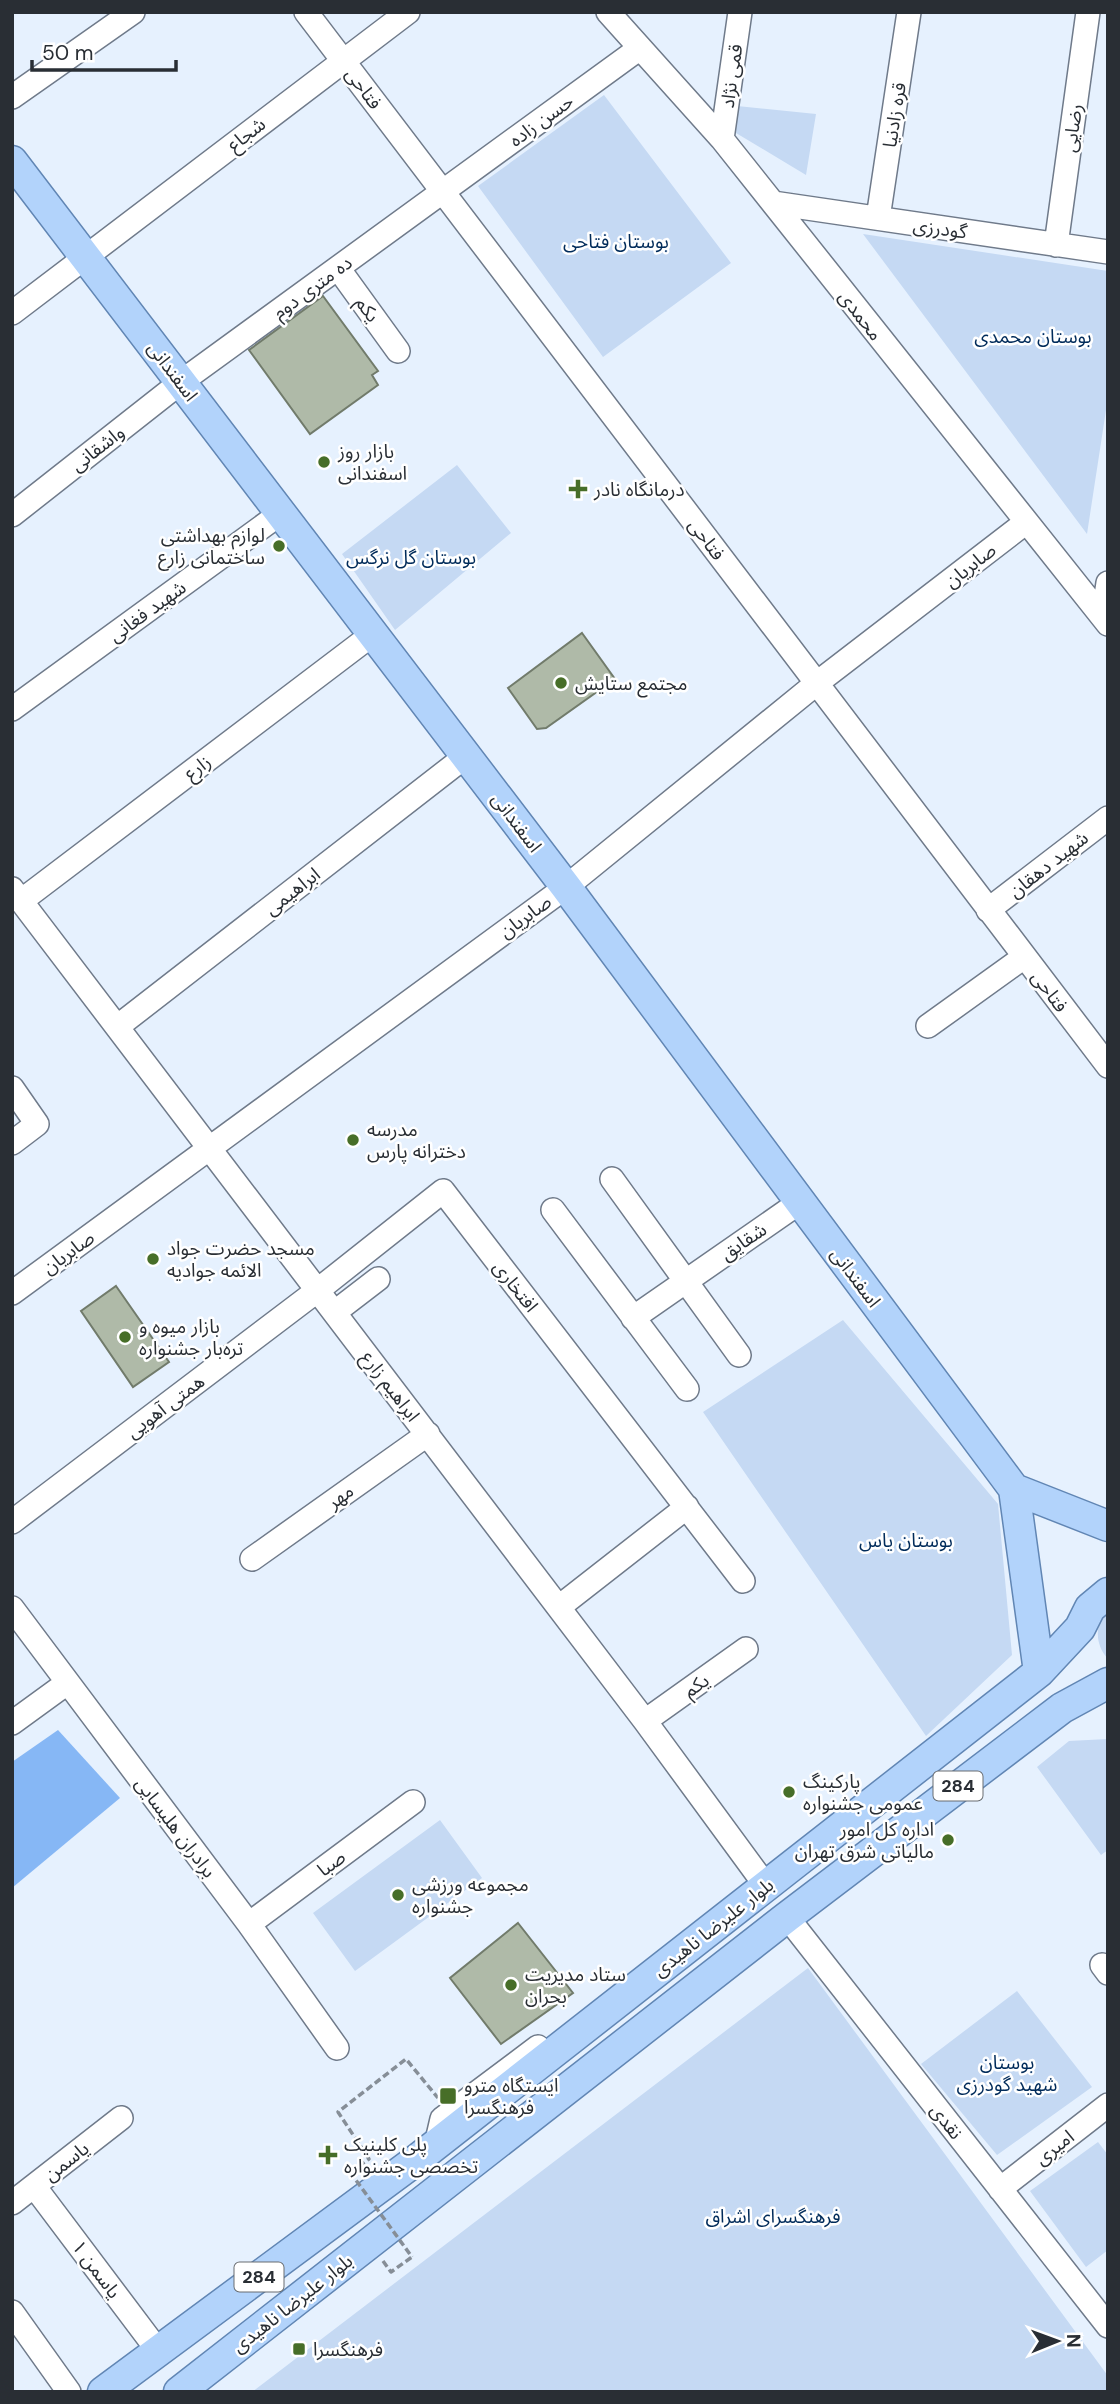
<svg xmlns="http://www.w3.org/2000/svg" width="1120" height="2404" viewBox="0 0 1120 2404" font-family="'DM Sans','Noto Sans Arabic',sans-serif">
<style>
.green{fill:#c5d9f3}
.forest{fill:#86b7f5}
.building{fill:#afbaa8;stroke:#717b6b;stroke-width:2}
.lines{fill:none;stroke-linecap:round;stroke-linejoin:round}
.minor-casing{stroke:#6f7a8a;stroke-width:26}
.major-casing{stroke:#6186b4;stroke-width:33}
.path{stroke:#868e97;stroke-width:3.5;stroke-dasharray:7 3.5;stroke-linecap:butt}
.minor{stroke:#fff;stroke-width:23}
.major{stroke:#b2d3fb;stroke-width:30}
.path-bridge{stroke:#868e97;stroke-width:3.5;stroke-dasharray:7 3.5;stroke-linecap:butt}
.poi-dot{fill:#476e28;stroke:#fff;stroke-width:2.5}
.labels{text-anchor:middle;stroke-width:5;stroke-linejoin:round;paint-order:stroke}
.shield{fill:#fff;stroke:#696d71;stroke-width:2}
.shield-label{font-size:18px;font-weight:bold;fill:#292e34}
.street-label{font-size:19px;fill:#292e34;stroke:#fff}
.park-label{font-size:19px;fill:#002b5a;stroke:#fff}
.poi-label{font-size:19px;fill:#292e34;stroke:#fff;text-anchor:start}
</style>
<rect width="100%" height="100%" fill="#e6f1fe"/>
<path class="green" d="M604,95l127,168 -128,94 -125,-171z
M737,106l79,8 -10,61 -70,-42z
M863,234l245,37v126l-21,137z
M457,465l54,68 -116,97 -53,-76z
M843,1320l155,184 14,151 -86,81 -223,-324z
M1108,1605v54c-15,-17 -12,-36 0,-54z
M1108,1739v111l-7,5 -64,-88 32,-26z
M440,1820l42,58 -127,93 -42,-58z
M808,1968l300,408v16h-856z
M1017,1991l75,96 -95,68 -76,-91z
M1098,2142l10,13v95l-22,17 -56,-76z"/>
<path class="forest" d="M58,1730l62,68 -108,90v-126z"/>
<path class="building" d="M323,296l55,75 -6,4 6,10 -68,49 -61,-84z
M582,633l33,46 -69,49 -9,1 -29,-41z
M116,1286l53,76 -36,25 -52,-76z
M518,1923l55,70 -72,51 -51,-66z"/>
<g class="lines">
<g class="minor-casing">
<path id="minor" d="M306,12l802,1054
M608,12l114,127 386,485
M12,97l121,-85
M722,139l18,-127
M773,203l335,49
M878,218l31,-206
M1056,245l32,-233
M338,268l60,83
M12,313l396,-301
M12,515l169,-133 459,-334
M1103,616l5,-33
M12,709l269,-196
M12,889l633,832 121,165
M21,901l352,-267
M988,910l120,-92
M928,1026l96,-69
M117,1027l349,-271
M12,1088l25,36 -25,19
M612,1179l127,176
M553,1210l134,179
M12,1293l554,-406 251,-204 208,-160
M335,1312l43,-33
M633,1318l167,-116
M12,1522l306,-232 125,-99 300,390
M252,1559l176,-125
M559,1607l128,-100
M12,1608l237,316 88,124
M645,1721l101,-72
M12,1723l55,-40
M787,1917l321,409
M249,1924l164,-122
M1102,1965l6,8
M436,2145l6,-26 96,-72
M34,2186l125,166
M1000,2189l108,-84
M12,2203l109,-85
M12,2312l57,80"/>
</g>
<g class="major-casing">
<path id="major" d="M12,161l554,726 448,602 25,183
M1014,1489l94,37
M103,2392l312,-231 624,-489 41,-44 10,-20 18,-15
M179,2392l608,-475 275,-209 46,-25"/>
</g>
<path class="path" d="M350,2172l19,-13 -31,-47 68,-53 32,39
M383,2261l8,11 21,-15"/>
<use href="#minor" class="minor"/>
<use href="#major" class="major"/>
<path class="path-bridge" d="M350,2172l62,85"/>
</g>
<g class="poi-dot">
<circle cx="324" cy="462" r="7"/>
<path d="M574.5 478.5h7v7h7v7h-7v7h-7v-7h-7v-7h7z"/>
<circle cx="279" cy="546" r="7"/>
<circle cx="561" cy="683" r="7"/>
<circle cx="353" cy="1140" r="7"/>
<circle cx="153" cy="1259" r="7"/>
<circle cx="125" cy="1337" r="7"/>
<circle cx="789" cy="1792" r="7"/>
<circle cx="948" cy="1840" r="7"/>
<circle cx="398" cy="1895" r="7"/>
<circle cx="511" cy="1985" r="7"/>
<rect x="439" y="2087" width="18" height="18" rx="3.5"/>
<path d="M324.5 2144.5h7v7h7v7h-7v7h-7v-7h-7v-7h7z"/>
<rect x="292" y="2342" width="14" height="14" rx="3.5"/>
</g>
<g class="labels">
<g class="shield">
<rect x="933.5" y="1771.5" width="49" height="29" rx="5"/>
<rect x="234.5" y="2262.5" width="49" height="29" rx="5"/>
</g>
<g class="shield-label">
<text x="958" y="1792">284</text>
<text x="259" y="2283">284</text>
</g>
<g class="street-label">
<text transform="translate(731 76) rotate(-82)" y="7">قمی نژاد</text>
<text transform="translate(364 88) rotate(53)" y="7">فتاحی</text>
<text transform="translate(894 115) rotate(-81)" y="7">قره زادنیا</text>
<text transform="translate(541 120) rotate(-36)" y="7">حسن زاده</text>
<text transform="translate(1072 128) rotate(-82)" y="7">رضایی</text>
<text transform="translate(246 134) rotate(-38)" y="7">شجاع</text>
<text transform="translate(940 228) rotate(8)" y="7">گودرزی</text>
<text transform="translate(312 287) rotate(-36)" y="7">ده متری دوم</text>
<text transform="translate(368 309) rotate(54)" y="7">یکم</text>
<text transform="translate(861 315) rotate(52)" y="7">محمدی</text>
<text transform="translate(173 371) rotate(53)" y="7">اسفندانی</text>
<text transform="translate(97 448) rotate(-38)" y="7">واشقانی</text>
<text transform="translate(707 539) rotate(53)" y="7">فتاحی</text>
<text transform="translate(970 565) rotate(-38)" y="7">صابریان</text>
<text transform="translate(147 611) rotate(-36)" y="7">شهید فغانی</text>
<text transform="translate(197 767) rotate(-37)" y="7">زارع</text>
<text transform="translate(517 822) rotate(53)" y="7">اسفندانی</text>
<text transform="translate(1048 864) rotate(-38)" y="7">شهید دهقان</text>
<text transform="translate(292 891) rotate(-38)" y="7">ابراهیمی</text>
<text transform="translate(525 916) rotate(-36)" y="7">صابریان</text>
<text transform="translate(1050 991) rotate(53)" y="7">فتاحی</text>
<text transform="translate(743 1241) rotate(-34)" y="7">شقایق</text>
<text transform="translate(68 1252) rotate(-36)" y="7">صابریان</text>
<text transform="translate(856 1277) rotate(53)" y="7">اسفندانی</text>
<text transform="translate(516 1286) rotate(52)" y="7">افتخاری</text>
<text transform="translate(391 1386) rotate(53)" y="7">ابراهیم زارع</text>
<text transform="translate(165 1406) rotate(-37)" y="7">همتی آهویی</text>
<text transform="translate(340 1496) rotate(-36)" y="7">مهر</text>
<text transform="translate(696 1685) rotate(-35)" y="7">یکم</text>
<text transform="translate(176 1827) rotate(53)" y="7">برادران هلیسایی</text>
<text transform="translate(331 1863) rotate(-37)" y="7">صبا</text>
<text transform="translate(713 1927) rotate(-38)" y="7">بلوار علیرضا ناهیدی</text>
<text transform="translate(947 2121) rotate(52)" y="7">نقدی</text>
<text transform="translate(1054 2147) rotate(-38)" y="7">امیری</text>
<text transform="translate(66 2161) rotate(-38)" y="7">یاسمن</text>
<text transform="translate(97 2269) rotate(53)" y="7">یاسمن ۱</text>
<text transform="translate(292 2303) rotate(-38)" y="7">بلوار علیرضا ناهیدی</text>
</g>
<g class="park-label">
<text x="616" y="248">بوستان فتاحی</text>
<text x="1033" y="343">بوستان محمدی</text>
<text x="411" y="564">بوستان گل نرگس</text>
<text x="906" y="1547">بوستان یاس</text>
<text x="1007" y="2069">بوستان<tspan x="1007" dy="22">شهید گودرزی</tspan></text>
<text x="773" y="2223">فرهنگسرای اشراق</text>
</g>
<g class="poi-label">
<text x="338" y="458">بازار روز<tspan x="338" dy="22">اسفندانی</tspan></text>
<text x="594" y="496">درمانگاه نادر</text>
<text x="265" y="542" text-anchor="end">لوازم بهداشتی<tspan x="265" dy="22">ساختمانی زارع</tspan></text>
<text x="575" y="690">مجتمع ستایش</text>
<text x="367" y="1136">مدرسه<tspan x="367" dy="22">دخترانه پارس</tspan></text>
<text x="167" y="1255">مسجد حضرت جواد<tspan x="167" dy="22">الائمه جوادیه</tspan></text>
<text x="139" y="1333">بازار میوه و<tspan x="139" dy="22">تره‌بار جشنواره</tspan></text>
<text x="803" y="1788">پارکینگ<tspan x="803" dy="22">عمومی جشنواره</tspan></text>
<text x="934" y="1836" text-anchor="end">اداره کل امور<tspan x="934" dy="22">مالیاتی شرق تهران</tspan></text>
<text x="412" y="1891">مجموعه ورزشی<tspan x="412" dy="22">جشنواره</tspan></text>
<text x="525" y="1981">ستاد مدیریت<tspan x="525" dy="22">بحران</tspan></text>
<text x="464" y="2092">ایستگاه مترو<tspan x="464" dy="22">فرهنگسرا</tspan></text>
<text x="344" y="2151">پلی کلینیک<tspan x="344" dy="22">تخصصی جشنواره</tspan></text>
<text x="313" y="2356">فرهنگسرا</text>
</g>
</g>
<rect width="1120" height="2404" fill="none" stroke="#292e34" stroke-width="28"/>
<g transform="translate(1057 2341) rotate(89)" stroke="#ffffff" stroke-width="5" paint-order="stroke">
<path d="M0-5L12 26L0 18L-12 26Z" fill="#292e34"/>
<text y="-10" font-size="19" font-weight="bold" text-anchor="middle" fill="#292e34">N</text>
</g>
<path d="M32 60v10h144v-10" fill="none" stroke="#292e34" stroke-width="3.5"/>
<text x="42" y="60" font-size="21" fill="#292e34" stroke="#ffffff" stroke-width="5" paint-order="stroke">50 m</text>
</svg>
